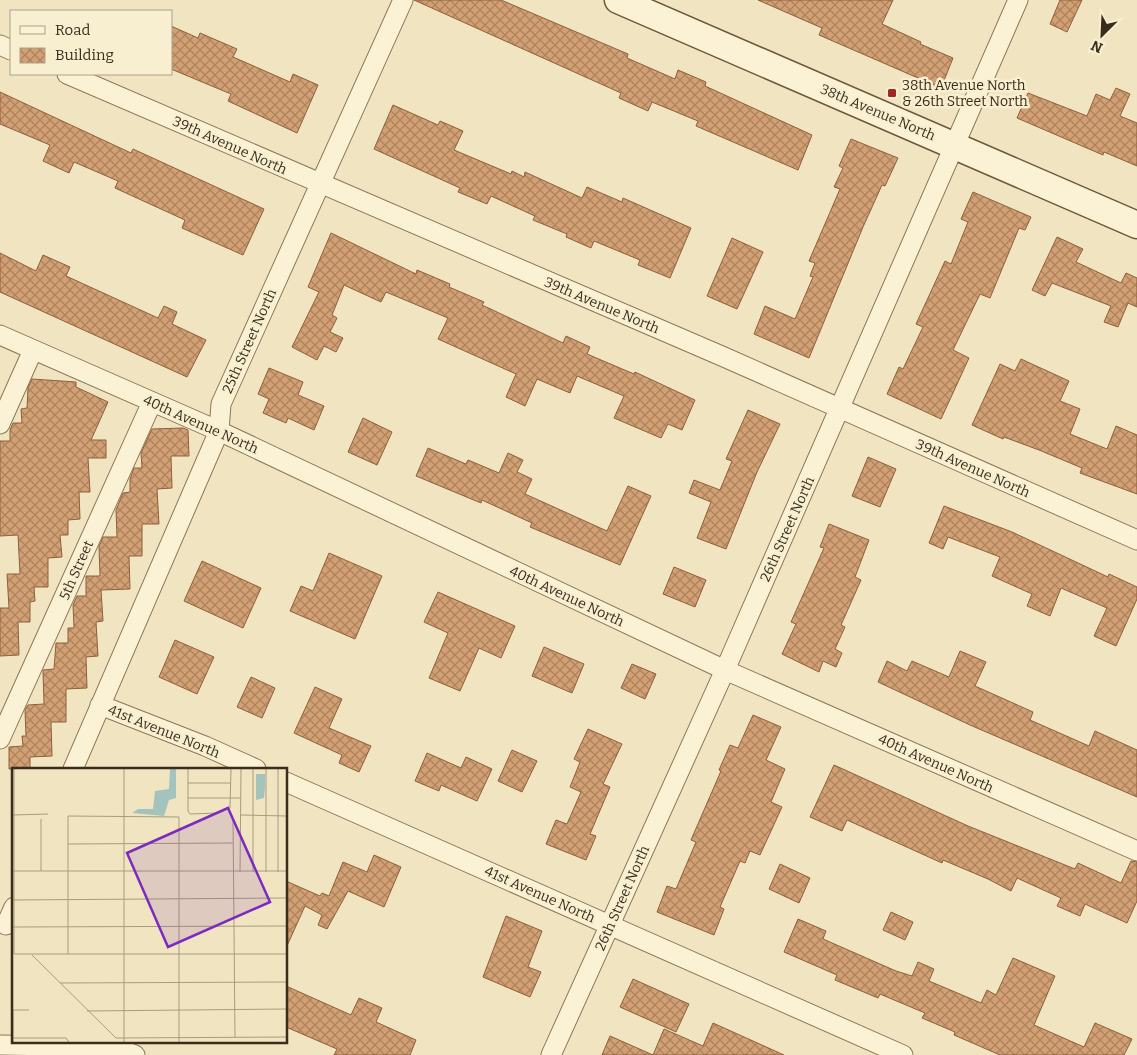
<svg xmlns="http://www.w3.org/2000/svg" width="1137" height="1055" viewBox="0 0 1137 1055" font-family="Bitter,serif">
<style>
.building{fill:url(#building-cross-hatch);stroke:#8e5f3b}
.lines{fill:none;stroke-linecap:round;stroke-linejoin:round}
.minor-casing{stroke:#8c7657;stroke-width:21}
.secondary-casing{stroke:#6e573a;stroke-width:29}
.minor{stroke:#fbf2d5;stroke-width:19}
.secondary{stroke:#fbf2d5;stroke-width:26}
.poi-dot{fill:#a02722;stroke:#f8efd1;stroke-width:2}
.labels{text-anchor:middle;stroke-width:5;stroke-linejoin:round;paint-order:stroke}
.poi-label{font-size:14px;fill:#3b2d1c;stroke:#f8efd1;text-anchor:start}
.street-label{font-size:14px;fill:#3b2d1c;stroke:#f8efd1}
.inset-road{fill:none;stroke:#a89b7f;stroke-width:1}
.view{fill:#7b2cbf;fill-opacity:0.15;stroke:#7b2cbf;stroke-width:2.5}
.inset-edge{fill:none;stroke:#3b2d1c;stroke-width:2.5}
</style>
<defs>
<pattern id="building-cross-hatch" width="8" height="8" patternUnits="userSpaceOnUse" patternTransform="scale(1.25)"><rect width="8" height="8" fill="#d3a073"/><path d="M0 0l8 8M0 8l8-8" fill="none" stroke="#ac835e"/></pattern>
</defs>
<rect width="100%" height="100%" fill="#f1e5c1"/>
<path class="building" d="M414,0h87l127,54 -1,4 48,21 3,-9 28,12 -1,4 107,49 -14,35 -102,-44 2,-5 -46,-19 -4,9 -29,-13 2,-5z
M758,0h135l-11,24 39,18 -1,2 33,14 -12,30 -122,-53 3,-7z
M1060,0h22l-15,32 -17,-8z
M171,26l27,12 2,-5 37,16 -4,8 57,25 3,-8 25,11 -21,48 -69,-32 3,-7 -60,-25z
M1116,88l14,6 -10,22 17,7v43l-33,-14 -1,3 -86,-37 11,-25 59,23 9,-22 14,6z
M0,92l131,61 2,-4 131,60 -21,46 -61,-27 3,-8 -70,-32 3,-7 -44,-19 -5,11 -26,-12 7,-16 -50,-21z
M393,105l45,20 2,-4 23,10 -9,19 57,24 1,-3 12,6 1,-5 57,26 5,-11 35,15 1,-4 68,30 -21,50 -32,-13 2,-5 -46,-19 -3,7 -25,-11 1,-3 -34,-14 2,-4 -44,-20 -4,8 -29,-12 2,-4 -86,-39z
M851,139l47,19 -13,28 -3,-1 -19,42 -54,131 -55,-24 11,-28 30,13 18,-42 -3,-1 5,-13 -6,-2 31,-72 -6,-2 9,-19 -4,-2z
M973,192l58,25 -6,13 -6,-2 -29,70 -10,-4 -27,56 16,8 -28,61 -54,-25 12,-27 4,2 20,-42 -7,-3 29,-63 6,3 17,-42 -7,-3z
M331,233l85,41 1,-4 33,14 -1,3 35,15 -2,3 81,38 3,-7 24,11 -3,7 47,20 1,-2 60,28 -13,30 -14,-6 -7,14 -47,-20 10,-22 -47,-20 -7,17 -33,-14 -12,27 -19,-9 10,-23 -78,-35 10,-21 -62,-26 -5,10 -37,-17 -12,30 5,3 -7,14 13,6 -7,14 -12,-6 -7,14 -25,-13 27,-55 -11,-5z
M1057,237l26,12 -7,13 45,21 5,-10 11,5v29l-9,-4 -10,24 -14,-5 7,-16 -59,-23 -7,13 -13,-6z
M732,238l31,14 -26,57 -30,-13z
M0,253l36,18 7,-16 27,12 -4,9 92,42 6,-12 13,6 -5,12 34,16 -19,37 -187,-85z
M1021,359l48,22 -9,20 20,8 -10,25 37,15 9,-23 21,9v59l-57,-21 2,-5 -43,-18 -35,-13 -1,2 -31,-14 28,-61 15,7z
M269,368l34,14 -5,13 26,11 -10,24 -26,-12 -2,5 -23,-10 6,-14 -11,-5z
M32,379l44,3v5l32,15 -17,38h15v18h-18l2,34h-11l1,27 -12,1v15h-8l2,22 -14,1v29h-14l1,14 -5,1v20h-12l1,33 -19,1v-48h9l-2,-34h13l-2,-39 -18,1v-95h10v-11l3,-7h9l-1,-14 6,-1 1,-20z
M748,410l32,14 -23,48 -31,77 -29,-11 14,-36 -22,-9 5,-13 26,10 12,-29 -6,-2z
M363,418l29,14 -15,33 -29,-13z
M183,428l5,2 1,26h-18l1,32 -15,1 2,35h-17v32h-13l1,33 -29,1 2,31 -7,1 2,34 -12,1 1,31 -21,1v33h-15l1,34 -22,1v12h-21v-22l14,-1 -1,-10h4l-1,-26 3,-5 16,-1 -1,-32v-2l11,-1 2,-26h12v-15h6l-1,-23 4,-9h9v-20h14l-1,-29 4,-10h14l-1,-27 7,-17 7,-1v-13l4,-11h8l-1,-15 11,-24z
M428,448l38,16 2,-4 31,13 9,-20 15,7 -6,12 15,7 -7,15 82,37 21,-45 23,10 -31,69 -90,-38 2,-4 -50,-23 -1,3 -65,-27z
M868,457l28,12 -16,38 -28,-11z
M944,506l68,26 96,45 1,-3 28,13v12l-21,47 -22,-10 13,-28 -46,-20 -11,28 -23,-10 5,-12 -40,-18 8,-19 -52,-20 -5,12 -14,-6z
M829,524l40,16 -14,37 6,3 -20,45 4,2 -10,22 7,4 -6,14 -13,-6 -4,11 -37,-18 14,-30 -5,-2 33,-74 -4,-1z
M329,553l53,23 -27,63 -65,-28 11,-25 12,5z
M202,561l59,27 -18,40 -59,-27z
M674,567l32,13 -11,27 -32,-13z
M438,592l77,34 -14,32 -22,-10 -19,43 -31,-13 19,-45 -24,-11z
M175,640l39,17 -17,37 -38,-17z
M544,647l40,17 -12,29 -40,-17z
M960,651l26,11 -11,24 58,26 -3,8 59,26 6,-15 42,19v47l-167,-72 -92,-43 9,-21 20,10 5,-10 37,16z
M632,664l24,10 -11,25 -24,-11z
M251,677l24,11 -13,30 -25,-11z
M315,687l27,12 -13,29 42,18 -12,26 -20,-9 3,-8 -48,-22z
M753,715l28,12 -15,33 19,9 -14,33 11,5 -22,48 -10,-4 -5,12 -5,-2 -20,46 4,2 -10,26 -57,-23 10,-26 9,3 20,-47 -5,-2 30,-69 -2,-1 11,-25 8,3z
M588,729l34,15 -19,40 7,3 -20,47 6,2 -10,24 -40,-16 10,-24 11,4 14,-32 -11,-5 10,-25 -6,-3z
M512,750l25,11 -15,31 -24,-11z
M427,753l34,15 5,-11 26,12 -15,32 -36,-16 -2,6 -24,-10z
M834,765l134,61 107,43 3,-6 43,20 10,-22 6,1v39l-10,22 -42,-19 -5,12 -23,-10 4,-8 -44,-20 -6,13 -23,-12 -45,-19 -1,3 -95,-43 -5,11 -32,-14z
M374,855l27,12 -17,40 -36,-16 -21,38 -9,-4 4,-10 -17,-9 -19,42v-67l34,15 2,-3 7,3 14,-34 24,10z
M780,864l30,14 -11,25 -30,-14z
M891,912l22,10 -8,18 -22,-10z
M506,916l36,15 -14,36 13,5 -11,25 -47,-20z
M798,919l28,12 -3,8 73,32 16,5 6,-14 16,7 -5,12 52,22 6,-13 9,5 17,-37 42,18 -21,49 50,22 11,-24 37,16 -8,16h-124l-46,-20 1,-3 -33,-14 3,-5 -45,-19 -2,4 -43,-18 2,-5 -53,-23z
M633,979l56,25 -13,28 -56,-25z
M286,986l65,29 8,-17 23,10 -6,14 40,18 -6,15h-76l3,-6 -51,-22z
M713,1023l71,32h-182l8,-19 43,19 11,-26 39,17z"/>
<g class="lines">
<g class="minor-casing">
<path id="minor" d="M0,45l11,5
M67,74l657,283 413,183
M0,335l219,96 506,239 412,181
M0,424l33,-74
M100,705l105,41 51,23
M0,739l152,-337
M73,769l146,-338 2,-27 182,-404
M286,782l617,273
M6,925l8,-18
M0,1045l115,2 20,8
M551,1055l174,-385 293,-670"/>
</g>
<g class="secondary-casing">
<path id="secondary" d="M618,0l519,225"/>
</g>
<use href="#minor" class="minor"/>
<use href="#secondary" class="secondary"/>
</g>
<rect class="poi-dot" x="887" y="88" width="10" height="10" rx="2.5"/>
<g class="labels">
<g class="poi-label">
<text x="902" y="90">38th Avenue North<tspan x="902" dy="16">&amp; 26th Street North</tspan></text>
</g>
<g class="street-label">
<text transform="translate(878 112) rotate(23)" y="5">38th Avenue North</text>
<text transform="translate(230 145) rotate(24)" y="5">39th Avenue North</text>
<text transform="translate(602 305) rotate(23)" y="5">39th Avenue North</text>
<text transform="translate(249 341) rotate(-66)" y="5">25th Street North</text>
<text transform="translate(201 424) rotate(24)" y="5">40th Avenue North</text>
<text transform="translate(973 468) rotate(24)" y="5">39th Avenue North</text>
<text transform="translate(787 529) rotate(-66)" y="5">26th Street North</text>
<text transform="translate(76 570) rotate(-66)" y="5">5th Street</text>
<text transform="translate(567 596) rotate(25)" y="5">40th Avenue North</text>
<text transform="translate(164 731) rotate(22)" y="5">41st Avenue North</text>
<text transform="translate(936 763) rotate(24)" y="5">40th Avenue North</text>
<text transform="translate(540 894) rotate(24)" y="5">41st Avenue North</text>
<text transform="translate(622 898) rotate(-66)" y="5">26th Street North</text>
</g>
</g>
<g transform="translate(12 768)">
<rect width="275" height="275" fill="#f1e5c1"/>
<path d="M158,1h6v29l-7,2 -5,16 -32,-3 6,-4h15l2,-18 14,-2zM244,6h9v14l-1,10 -8,2z" fill="#a4c3bc"/>
<path class="inset-road" d="M2,1v185h273M176,1v42l2,3 28,-1 12,-5 1,-39M176,15h43M176,30h53M1,47l35,-1M229,47l46,1M221,51l2,218M56,76l165,-1M1,103h274M29,103v-52M228,104l1,-103M241,104v-103M254,104v-103M266,104v-103M1,132l274,-2M0,159l275,-1M56,186v-138l111,1v225M20,187l84,83 171,-1M48,215l227,-1M0,242h17M1,242v32M75,243l200,-2M0,270h54l3,4M112,274v-273"/>
<path class="view" d="M216,40l42,94 -102,45 -41,-94z"/>
<rect width="275" height="275" class="inset-edge"/>
</g>
<rect x="10" y="10" width="162" height="65" fill="#f8efd1" stroke="#aca189"/>
<rect x="20" y="26" width="25" height="8" fill="#fbf2d5" stroke="#aca189"/>
<text x="55" y="35" font-size="15" fill="#3b2d1c">Road</text>
<rect x="20" y="48" width="25" height="15" fill="url(#building-cross-hatch)" stroke="#aca189"/>
<text x="55" y="60" font-size="15" fill="#3b2d1c">Building</text>
<g transform="translate(1102 35) rotate(204)" stroke="#f8efd1" stroke-width="4" paint-order="stroke">
<path d="M0-4L9 19L0 12L-9 19Z" fill="#3b2d1c"/>
<text y="-8" font-size="14" font-weight="bold" text-anchor="middle" fill="#3b2d1c">N</text>
</g>
</svg>
